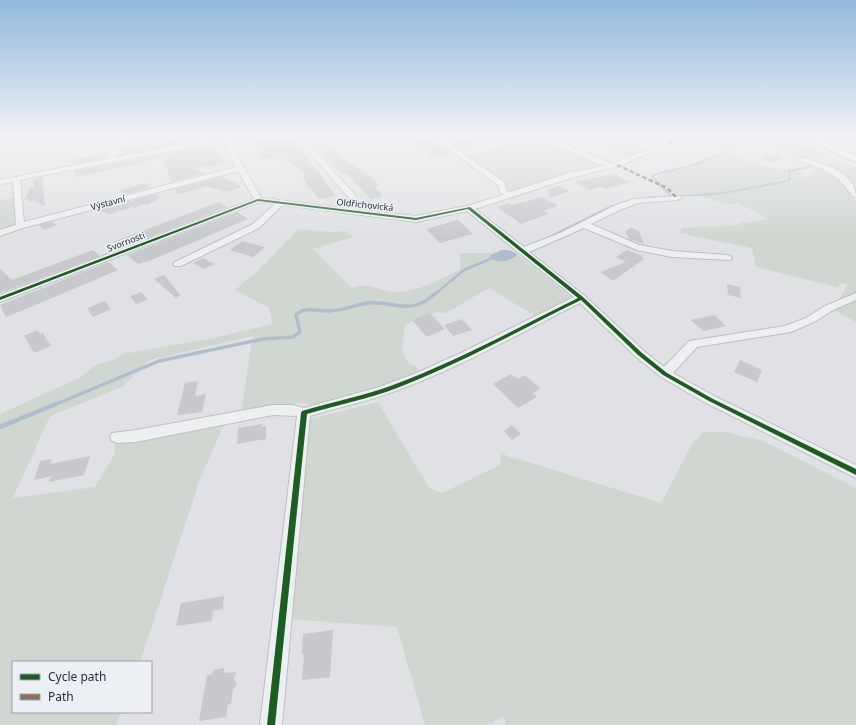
<svg xmlns="http://www.w3.org/2000/svg" width="856" height="725" viewBox="0 0 856 725" font-family="'Noto Sans',sans-serif">
<style>
.green{fill:#d0d7d0}
.water{fill:#afbece}
.lines{fill:none;stroke-linecap:round;stroke-linejoin:round}
.stream-far3{stroke:#afbece;stroke-width:2}
.stream-far2{stroke:#afbece;stroke-width:2.5}
.stream-far1{stroke:#afbece;stroke-width:3.5}
.stream{stroke:#afbece;stroke-width:4.5}
.building{fill:#c7c9cc}
.minor-casing{stroke:#bdbfc2;stroke-width:2}
.highway-casing{stroke:#b1b4b8;stroke-width:2}
.minor{fill:#eeeff0;fill-rule:evenodd}
.highway{fill:#f3f4f4;fill-rule:evenodd}
.quiet{stroke:#8d6e63;stroke-width:2.5;stroke-dasharray:4.5 2.5;stroke-linecap:butt}
.cycleway-casing{stroke:#eceff4;stroke-width:3}
.cycleway{fill:#1b5e20;fill-rule:evenodd}
.labels{text-anchor:middle;stroke-width:3.5;stroke-linejoin:round;paint-order:stroke}
.far-street-label{font-size:9px;fill:#272f3b;stroke:#eceff4}
</style>
<rect width="100%" height="100%" fill="#dfe1e4"/>
<path class="green" d="M487,138h50l60,25 1,2 -84,26h-5l-6,-9 -37,-26 37,-8z
M589,138l34,1 28,12 -18,7z
M691,138h96l41,18 -19,2 13,6 17,-2 17,5v23l-12,-13 -76,-33 -23,-4 -3,5 -10,5z
M725,154l28,9 26,6h15l10,6 -28,6 3,2 32,-8v-6l17,2 10,5 18,25v121l-23,-13 15,-25 -7,-1 -4,4 -77,-19 -4,-2 -4,-18 -72,-15 2,-5 57,-3 1,-2 29,-4 -31,-16 -9,2 -35,-11 -19,-1 -19,-15c8,-9 44,-15 57,-19 4,-2 7,-4 12,-5z
M13,198l3,22 -1,5 -15,6v-31z
M298,229l34,3 14,-1 7,6 -40,12 39,39c19,-7 29,5 46,4 23,-1 42,-13 62,-22v-17h33l-4,3 23,4 4,-2 1,-4 55,43 -37,19 -46,-28 -43,25c-14,-3 -30,5 -41,13l-3,24 6,13 9,4 1,4 -2,3 -22,10 -77,21 -16,-2 -60,9 12,-76 -103,24 -28,27 -72,29 -37,82 82,-11 20,-33v-10l109,-20 -24,55 -60,183h-127v50h108l-5,13h-116v-311l81,-37 16,-13 17,-4 9,-6 90,-16 60,-14 -4,-16 -34,-18 28,-24z
M378,402l51,86 13,5 58,-28 1,-13 9,6h5l146,45 32,-61 11,-10h21l38,9 93,47v237h-350l-2,-9 -16,9h-63l-28,-98 -110,-8 21,-199z"/>
<path class="water" d="M501,250c6,0 11,0 16,4l-1,3c-9,5 -20,7 -27,-1z"/>
<g class="lines">
<path class="stream-far3" d="M671,196l-19,-19 1,-2 40,-10 32,-12 1,-4 -3,-3 5,-5 7,-3
M610,207c34,-13 67,-10 103,-13 23,-2 47,-8 70,-12l7,-3 -1,-8 21,-4 3,-5"/>
<path class="stream-far2" d="M544,240l68,-34
M435,294l29,-24 31,-13"/>
<path class="stream-far1" d="M54,405l105,-44 104,-22 30,-2 7,-5 -4,-17c10,-9 20,-4 33,-4 13,0 26,-6 39,-8 28,-2 41,14 68,-10"/>
<path class="stream" d="M0,427l56,-23"/>
</g>
<path class="building" d="M184,138h11l1,2 -78,16 3,-5z
M249,138h43l44,58 -17,3 -8,-11 -4,-3 -4,-9 4,-1 -26,-18 -16,3 -4,-6h-2z
M405,138h27l19,15 -19,4z
M453,138h12l14,9 -17,4 -15,-11z
M326,141l26,25h3l6,6h4l14,13 -5,1 9,10 -12,3 -25,-26 -5,1 -28,-31z
M201,147l3,3 12,-2 9,15 -31,6 12,4 -34,9 -10,-24 -86,19 -2,-6z
M108,153l-3,5 -33,6 -1,-4z
M770,154l12,3 -10,6 -11,-3z
M614,174l16,8 -25,7 -4,-2 -12,3 -14,-8z
M220,177l13,4 8,6 -14,5 -20,-6 -30,9 -2,-6z
M42,178l3,28 -11,-6 -5,2v-3l-5,1 6,-13h4l-1,-7z
M147,183l4,4 -29,8 -1,-5z
M558,186l11,5 -19,7 -2,-9z
M157,194l3,4 -13,7 -3,-1 -9,4 -3,-1 -10,4 -2,-1 -10,5 -13,-5z
M542,197l16,9 -14,5 5,3 -28,10 -24,-17 12,-4 3,2z
M219,202l9,5 -108,41 -7,-6z
M237,212l11,7 -99,42 -11,3 -11,-9z
M458,220l15,14 -33,9 -14,-14z
M52,222l5,3 -13,5 -6,-5z
M631,228l8,3 5,13 -15,-5 -4,-8z
M242,241l23,6 -12,10 -23,-7z
M93,250l7,6 -100,37v-24l12,11z
M627,250l15,6 2,3 -31,22 -13,-9 26,-10 -10,-5z
M203,258l11,6 -10,5 -11,-6z
M108,262l10,8 -92,39 -20,8 -6,-12z
M164,275l16,20 -4,3 -22,-19z
M727,284l13,3 1,11 -13,-3z
M141,292l7,8 -12,4 -6,-8z
M105,301l6,8 -18,8 -6,-9z
M430,313l15,16 -18,8 -15,-17z
M715,315l11,11 -23,5 -12,-11z
M462,319l10,11 -19,6 -9,-11z
M37,330l3,4 3,-1 8,13 -17,7 -10,-17z
M740,360l22,10 -5,12 -23,-10z
M511,374l7,5 7,-4 15,13 -7,5 4,4 -19,11 -25,-24z
M198,381l-3,15 11,-2 -4,18 -25,3 8,-32z
M262,424v3l4,-1v13l-29,5 1,-16z
M512,425l9,9 -9,6 -8,-9z
M90,456l-6,19 -35,7 3,-6 -18,4 6,-19 12,-2 -2,5z
M224,596l-1,13 -10,2 -1,10 -36,5 5,-23z
M333,630l-3,47 -28,3 2,-26 -2,1 1,-21z
M224,668v5l12,-1 -2,8 3,4 -4,6 -2,14h-3l-2,13 -27,4 8,-46h4l2,-5z"/>
<g class="lines">
<g class="minor-casing">
<path id="minor" d="M122,138h7l-15,20 100,-20h15l-1,1 33,59 83,10 4,-4 1,-6 -52,-60h7l52,58v9l-3,4 63,7 51,-10 36,-11 -3,-3 -2,-7 -65,-47h8l63,44 3,9 3,1 59,-19 35,-7 -63,-28h10l61,26 52,-21 -9,-5h9l7,4v2l-52,22 -45,11 -99,32 49,38 36,-14 56,-28 18,-6 46,-3 1,2 -4,2 -39,3 -16,6 -31,15 48,21 33,6 55,4 3,1 2,2 -2,2 -58,-3 -35,-7 -53,-22 -55,24 56,44 59,55 20,16 25,-26 96,-15 21,-8 19,-12 31,-13v7l-23,10 -19,12 -23,10 -94,15 -24,26 43,24 140,68v13l-150,-75 -45,-26 -25,-20 -56,-54c-60,30 -119,64 -182,87 -28,11 -59,17 -88,26l-28,309h-22l37,-309 -24,-1 -137,27 -19,1 -5,-2 -2,-4 2,-4 24,-3 137,-25h20l11,3 75,-21 35,-13 47,-21 113,-56 -107,-86 -51,11 -133,-17 -24,23 -78,38h-6l-2,-2 2,-2 78,-38 22,-20 -16,-2 -259,100v-7l254,-96 -16,-28 -215,57 -23,8v-6l16,-5 -3,-43 -13,2v-4l106,-21zM222,141l14,26 -212,55 -4,-42z
M797,156c21,6 59,14 59,41h-3c-17,-26 -30,-28 -58,-38v-2z"/>
</g>
<g class="highway-casing">
<path id="highway" d="M803,138h13l40,18v6z"/>
</g>
<use href="#minor" class="minor"/>
<use href="#highway" class="highway"/>
<path class="quiet" d="M669,143l17,-5
M617,165l50,23 10,10"/>
<g class="cycleway-casing">
<path id="cycleway" d="M258,199l158,19 54,-11 113,90 59,56 25,20 46,26 143,70v6l-147,-74 -46,-26 -25,-20 -57,-55c-61,30 -121,64 -184,88 -29,11 -60,17 -90,26l-32,311h-8l34,-312 1,-2c30,-9 61,-15 91,-26 64,-24 124,-57 185,-87l-110,-89 -52,11 -158,-19 -258,99v-3z"/>
</g>
<use href="#cycleway" class="cycleway"/>
</g>
<linearGradient id="sky" x2="0" y2="1"><stop stop-color="#91b8de"/><stop offset="0.57" stop-color="#f1f2f3"/><stop offset="1" stop-color="#f1f2f3" stop-opacity="0"/></linearGradient>
<rect width="856" height="240" fill="url(#sky)"/>
<g class="labels">
<g class="far-street-label">
<text transform="translate(108 203) rotate(-15)" y="3">Výstavní</text>
<text transform="translate(365 205) rotate(6)" y="3">Oldřichovická</text>
<text transform="translate(126 242) rotate(-21)" y="3">Svornosti</text>
</g>
</g>
<rect x="12" y="661" width="140" height="52" fill="#eceff4" stroke="#9da2aa"/>
<rect x="20" y="674" width="20" height="6" fill="#1b5e20" stroke="#9da2aa"/>
<text x="48" y="681" font-size="12" fill="#272f3b">Cycle path</text>
<rect x="20" y="694" width="20" height="6" fill="#8d6e63" stroke="#9da2aa"/>
<text x="48" y="701" font-size="12" fill="#272f3b">Path</text>
</svg>
